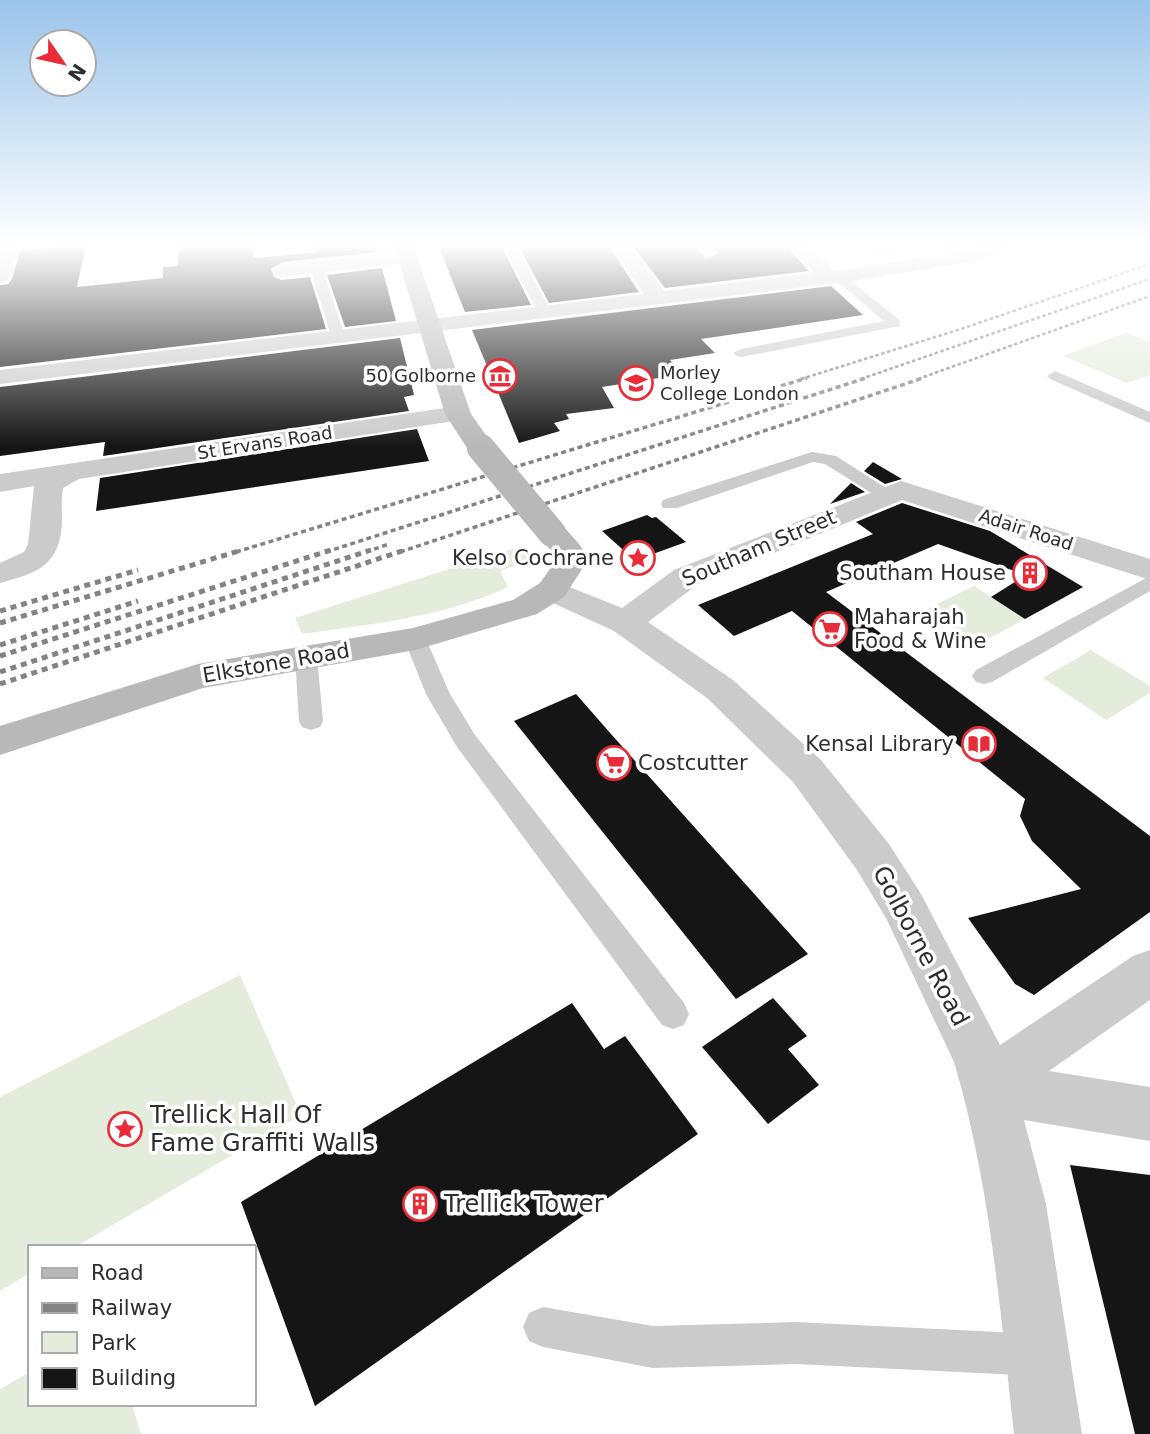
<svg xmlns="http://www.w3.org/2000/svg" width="1150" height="1434" viewBox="0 0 1150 1434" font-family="'DejaVu Sans',sans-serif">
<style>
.green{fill:#e4ecdc}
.building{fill:#151515}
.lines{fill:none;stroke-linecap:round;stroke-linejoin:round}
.lane{fill:#cbcbcb;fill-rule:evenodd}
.street{fill:#cbcbcb;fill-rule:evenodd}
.secondary{fill:#b8b8b8;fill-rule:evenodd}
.rail-far2{stroke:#838383;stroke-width:2.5;stroke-dasharray:3.5 2.5;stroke-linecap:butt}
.rail-far1{stroke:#838383;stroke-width:3.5;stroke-dasharray:5 3.5;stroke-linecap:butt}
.rail{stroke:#838383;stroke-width:5;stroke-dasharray:6 5;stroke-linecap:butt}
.secondary-bridge{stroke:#b8b8b8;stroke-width:28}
.labels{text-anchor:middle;stroke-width:7;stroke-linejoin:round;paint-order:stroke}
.far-poi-label{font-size:18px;fill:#2e2e2e;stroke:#fff;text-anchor:start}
.far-street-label{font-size:18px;fill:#2e2e2e;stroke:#fff}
.street-label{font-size:21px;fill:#2e2e2e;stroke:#fff}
.poi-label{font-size:21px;fill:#2e2e2e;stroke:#fff;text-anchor:end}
.near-street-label{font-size:24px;fill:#2e2e2e;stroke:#fff}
.near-poi-label{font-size:24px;fill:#2e2e2e;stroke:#fff;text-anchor:start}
</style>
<rect width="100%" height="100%" fill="#fff"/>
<path class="green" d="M858,245h64l7,6 -58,6z
M1126,333l24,9v33l-23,8 -64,-27z
M525,545l4,16 -29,10 8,16c-64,30 -136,37 -206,47l-7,-16z
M974,586l51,33 -47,25 -51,-35z
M1091,650l59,36v7l-44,27 -63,-42z
M240,975l61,140 -226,132h-45v26l-30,18v-194z
M30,1372v32h102l9,30h-141v-45z"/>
<path class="building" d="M86,245l-9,42 86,-9v-11l15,-1v-21h73l3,13 64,-6 -1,-7h60l1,7 -95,10 -12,7 3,8 8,3 28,-3 16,52 -326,38v-82l8,-1 4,-5 8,-28z
M438,245h63l30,60 -66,7z
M518,245h90l31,47 -90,11z
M632,245h62l12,14 12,-5 -6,-9h73l24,26 -144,17z
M382,268l14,53 -51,6 -18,-52z
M831,286l32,29 -162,24 14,14 -45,7 14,14 -82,13 12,21 -48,6 3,5 -15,4 6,8 -41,12 -47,-113z
M400,338l14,57 -10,2 5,14 -306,45 2,-14 -105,14v-69z
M417,429l12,32 -333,50 4,-33z
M873,462l29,17 -17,5 -21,-13z
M851,483l14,9 -35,12z
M902,503l88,28 93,56 -58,32 -34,-22 35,-22 -88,-31 -112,48 324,244v76l-116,83 -19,-11 -47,-66 113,-29 -49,-48 -12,-25 5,-17 -233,-188 -58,25 -36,-31 175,-71 -17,-12z
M647,515l5,3 4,-1 30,25 -44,16 -11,-1 -29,-26z
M576,694l35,40 197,220 -72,45 -222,-278z
M773,998l34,38 -19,13 31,36 -51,39 -66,-77z
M572,1003l32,46 21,-13 73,98 -383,272 -74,-204z
M1070,1165l80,10v259h-15z"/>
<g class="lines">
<path class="lane" d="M503,245h12l36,66 -2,3 -5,1 -7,-4z
M696,245h13l6,8 -10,3z
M943,245h14l12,12 -2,3h-8z
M316,264l6,4 23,68 -2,3h-10l-2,-3 -21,-68z
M839,272l61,48v6l-159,31 -5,-1 -2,-3 7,-4 143,-28 -50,-42v-6z
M1055,371l95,41v11l-100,-44 -3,-3z
M812,452l24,4 61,39 -9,6 -7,-2 -56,-35 -12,-2 -136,46h-14l-2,-4 2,-4z
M1150,576v15l-158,91 -8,2 -8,-2 -4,-6 4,-6z
M415,632l8,2 3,5 24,55 25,41 209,268 5,11 -5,11 -11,4 -11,-4 -205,-278 -31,-53 -22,-55 3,-5z
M306,649l8,3 3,5 6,64 -3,6 -9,3 -9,-3 -3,-6 -4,-64 3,-5z
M543,1307l110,19 143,-4 240,12 15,6 6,15 -6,15 -15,6 -240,-12 -143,4 -110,-21 -14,-6 -6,-14 6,-14z"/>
<path class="street" d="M0,245h19l-9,32 -3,4 -7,2z
M610,245h19l35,46 151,-18 -27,-28h20l27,26 136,-21 13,-5h27l-2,4 -34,12 -123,20 -852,103v-14l644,-76z
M407,252l10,6 -3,4 -131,15 -7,-2 -3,-4 3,-4 7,-2z
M458,406l9,3 4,5 -4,5 -388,60 -16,9c-2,12 -1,23 -1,34 -2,44 -25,51 -62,61v-20l24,-11 4,-8 6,-58 -34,6v-18z
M901,481l249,78v21l-248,-80 -204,84 -50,38 85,58 88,80 68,84 32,50 79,151 133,-89 17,-6v50l-101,71 101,16v54l-126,-21 22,84 36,230h-68c-14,-125 -24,-251 -60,-372l-67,-142 -30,-50 -64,-88 -86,-84 -93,-67 -74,-34 -5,-7 5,-7 12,-3 70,28 52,-38z"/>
<path class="secondary" d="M394,245h19l58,169 24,34 -4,6 -10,2 -10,-2 -26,-40z
M552,524l11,2 16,18 5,7v15l-20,31 -27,17 -122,36 -212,38 -203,67v-29l198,-62 215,-36 100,-28 27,-17 12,-17v-14l-15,-19 4,-7z"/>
<path class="rail-far2" d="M801,379l163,-51 186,-64
M861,379l289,-100
M918,379l232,-83"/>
<path class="rail-far1" d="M236,552l571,-174
M326,552l540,-174
M366,552l23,-8
M400,552l523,-174"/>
<path class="rail" d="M0,611l138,-41
M0,623l242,-73
M0,645l138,-44
M0,656l331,-106
M0,672l371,-122
M0,684l405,-134"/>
<path class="secondary-bridge" d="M481,448l71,85"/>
</g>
<linearGradient id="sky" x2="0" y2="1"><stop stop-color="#9bc4ea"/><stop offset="0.55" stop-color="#fff"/><stop offset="1" stop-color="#fff" stop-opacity="0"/></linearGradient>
<rect width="1150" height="446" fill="url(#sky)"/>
<defs>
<g id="museum-ring" transform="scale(1.75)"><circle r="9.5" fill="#fff" stroke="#e82d39" stroke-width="1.5"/><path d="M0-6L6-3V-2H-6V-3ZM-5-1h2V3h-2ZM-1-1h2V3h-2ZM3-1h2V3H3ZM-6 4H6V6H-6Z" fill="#e82d39"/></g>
<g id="university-ring" transform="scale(1.75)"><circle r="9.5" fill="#fff" stroke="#e82d39" stroke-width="1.5"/><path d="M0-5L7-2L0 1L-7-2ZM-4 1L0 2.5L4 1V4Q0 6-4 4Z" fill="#e82d39"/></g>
<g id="sight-ring" transform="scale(1.75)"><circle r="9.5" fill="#fff" stroke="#e82d39" stroke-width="1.5"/><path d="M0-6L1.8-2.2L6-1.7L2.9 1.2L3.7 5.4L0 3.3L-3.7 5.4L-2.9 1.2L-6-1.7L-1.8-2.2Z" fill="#e82d39"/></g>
<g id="building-ring" transform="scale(1.75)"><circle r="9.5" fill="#fff" stroke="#e82d39" stroke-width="1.5"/><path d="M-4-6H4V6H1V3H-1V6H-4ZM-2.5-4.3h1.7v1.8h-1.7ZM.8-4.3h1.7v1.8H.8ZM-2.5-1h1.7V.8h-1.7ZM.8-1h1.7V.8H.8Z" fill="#e82d39"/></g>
<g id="supermarket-ring" transform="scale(1.75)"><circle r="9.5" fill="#fff" stroke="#e82d39" stroke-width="1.5"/><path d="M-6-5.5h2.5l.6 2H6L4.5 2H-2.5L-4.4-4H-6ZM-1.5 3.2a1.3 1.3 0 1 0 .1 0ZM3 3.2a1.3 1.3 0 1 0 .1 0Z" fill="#e82d39"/></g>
<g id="library-ring" transform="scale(1.75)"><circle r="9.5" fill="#fff" stroke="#e82d39" stroke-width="1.5"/><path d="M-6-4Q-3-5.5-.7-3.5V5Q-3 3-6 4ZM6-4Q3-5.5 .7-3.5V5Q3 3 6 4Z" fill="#e82d39"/></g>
</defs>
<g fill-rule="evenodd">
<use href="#museum-ring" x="500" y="376"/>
<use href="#university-ring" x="636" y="383"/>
<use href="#sight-ring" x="638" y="558"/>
<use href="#building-ring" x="1030" y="573"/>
<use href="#supermarket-ring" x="830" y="629"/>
<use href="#library-ring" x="979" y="744"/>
<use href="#supermarket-ring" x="614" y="763"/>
<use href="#sight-ring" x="125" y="1129"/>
<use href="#building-ring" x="420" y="1204"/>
</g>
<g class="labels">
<g class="far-poi-label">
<text x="660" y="379">Morley<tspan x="660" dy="21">College London</tspan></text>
<text x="476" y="382" text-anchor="end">50 Golborne</text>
</g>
<g class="far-street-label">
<text transform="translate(265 443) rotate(-9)" y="6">St Ervans Road</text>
<text transform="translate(1026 530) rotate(18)" y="6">Adair Road</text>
</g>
<g class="street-label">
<text transform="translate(759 548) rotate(-23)" y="7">Southam Street</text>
<text transform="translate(276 663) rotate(-10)" y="7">Elkstone Road</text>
</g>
<g class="poi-label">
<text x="614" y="565">Kelso Cochrane</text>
<text x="1006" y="580">Southam House</text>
<text x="854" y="624" text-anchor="start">Maharajah<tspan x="854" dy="24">Food &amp; Wine</tspan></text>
<text x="954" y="751">Kensal Library</text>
<text x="638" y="770" text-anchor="start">Costcutter</text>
</g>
<g class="near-street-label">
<text transform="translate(921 946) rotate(62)" y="8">Golborne Road</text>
</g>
<g class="near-poi-label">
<text x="150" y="1123">Trellick Hall Of<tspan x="150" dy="28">Fame Graffiti Walls</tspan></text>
<text x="444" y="1212">Trellick Tower</text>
</g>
</g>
<rect x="28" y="1245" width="228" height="161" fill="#ffffff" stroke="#ababab" stroke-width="2"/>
<rect x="42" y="1268" width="35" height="10" fill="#b8b8b8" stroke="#ababab" stroke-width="2"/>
<text x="91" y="1280" font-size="21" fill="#2e2e2e">Road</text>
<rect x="42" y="1303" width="35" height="10" fill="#838383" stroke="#ababab" stroke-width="2"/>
<text x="91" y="1315" font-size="21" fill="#2e2e2e">Railway</text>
<rect x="42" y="1332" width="35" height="21" fill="#e4ecdc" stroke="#ababab" stroke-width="2"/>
<text x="91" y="1350" font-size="21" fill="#2e2e2e">Park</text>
<rect x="42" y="1368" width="35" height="21" fill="#151515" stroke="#ababab" stroke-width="2"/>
<text x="91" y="1385" font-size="21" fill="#2e2e2e">Building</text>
<g transform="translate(63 63) rotate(124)"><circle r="33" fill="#ffffff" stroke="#ababab" stroke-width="2"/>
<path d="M0-5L12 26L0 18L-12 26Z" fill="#e82d39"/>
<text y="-10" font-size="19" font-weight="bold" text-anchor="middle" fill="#2e2e2e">N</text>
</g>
</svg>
